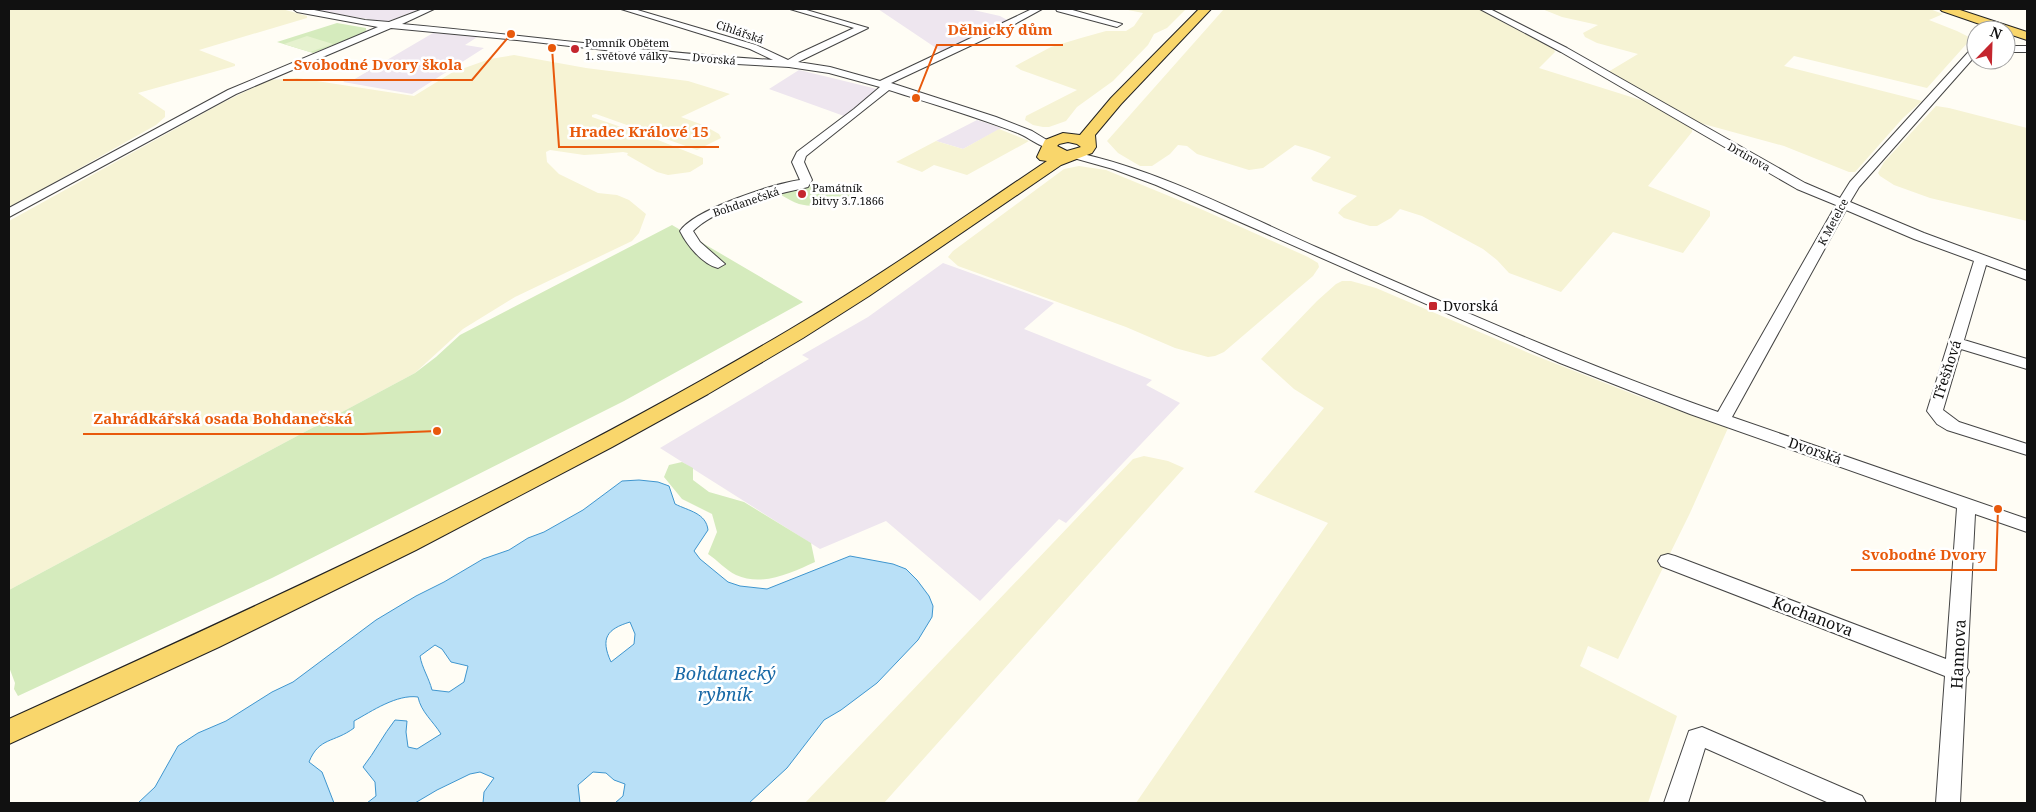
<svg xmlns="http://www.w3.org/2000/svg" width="2036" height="812" viewBox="0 0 2036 812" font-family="'Noto Serif',serif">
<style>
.industrial{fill:#eee6ef}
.farmland{fill:#f6f3d4}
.green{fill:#d5ebbd}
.pitch{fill:#e6f2cf}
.water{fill:#b9e0f7;stroke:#3f96cf;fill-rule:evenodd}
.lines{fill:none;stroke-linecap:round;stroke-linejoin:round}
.minor-casing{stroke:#444;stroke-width:2}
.major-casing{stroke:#222;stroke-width:2}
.minor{fill:#fff;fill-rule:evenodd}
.major{fill:#f9d66b;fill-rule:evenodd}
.poi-dot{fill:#c4262e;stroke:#fff;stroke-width:2}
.labels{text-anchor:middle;stroke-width:5;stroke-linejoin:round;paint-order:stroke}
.far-street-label{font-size:11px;fill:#111;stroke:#fff}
.far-poi-label{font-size:11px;fill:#111;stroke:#fff;text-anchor:start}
.poi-label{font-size:14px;fill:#111;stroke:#fff;text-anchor:start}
.street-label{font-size:14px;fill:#111;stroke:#fff}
.near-street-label{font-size:16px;fill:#111;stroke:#fff}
.near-water-label{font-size:18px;font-style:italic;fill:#1768a6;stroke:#fff}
.leader{fill:none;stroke:#e8590c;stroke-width:2}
.callout-dot{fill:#e8590c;stroke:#fff;stroke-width:2}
.callout-label{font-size:15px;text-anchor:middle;font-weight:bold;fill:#e8590c;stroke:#fff;stroke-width:5;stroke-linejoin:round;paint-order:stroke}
</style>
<rect width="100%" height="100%" fill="#fffdf5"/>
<path class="industrial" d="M307,9h113l-34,13z
M878,9h91l31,7 9,5 -67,31z
M433,33l46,3 -14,9 19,3 -72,46 -69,-12 5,-3 5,1z
M799,70l33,8 45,11 -33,27 -75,-27z
M977,120l25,8 -39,21 -27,-8z
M943,263l111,40 -30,26 128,51 -6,5 34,18 -114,120 -7,-4 -79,82 -94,-80 -66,28 -160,-101 149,-89 -7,-4 66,-38z"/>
<path class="farmland" d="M9,9h273l25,7v2l-108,32 36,14v2l-97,27 27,18v6l-9,8 -147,83z
M1123,9h63l-19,19 -13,6 -6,11 -35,36 -36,26 -11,14 -17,6h-6l-10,-2 -8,-5 1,-4 51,-26 -56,-20 -6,-4 36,-19 30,-9 25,-7h20l8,-5 9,-13z
M1224,9h254l76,40 1,3 -16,16 108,34 45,26v4l-44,54 62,25v5l-27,37 -70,-21 -52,60 -52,-19 -12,-13 -14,-11 -61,-33 -22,-7 -9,9 -14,8h-7l-26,-8 -6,-5 4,-5 15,-12 -44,-15 -2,-3 20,-21 -19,-7 -17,-5 -32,23 -14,2 -52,-16 -10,-8 -9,-1 -8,9 -18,12h-12l-22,-13 -11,-12z
M1542,9h388l13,5 -14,6 28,11 12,6 1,3 -43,48 -133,-32 -10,10 138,35 -19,17 -48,54h-6l-65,-26 -84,-23 -91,-49 -1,-2 30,-18 -41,-11 -12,-6 -2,-4 15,-8 -36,-8z
M514,55l72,13 102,13 42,13 -49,23 22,8 16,9 2,4 -24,12 -101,-36 -4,1v2l61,21 50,20v6l-13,8 -22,3 -11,-3 -30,-17 1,-2 -5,-1 -22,2 -17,1 -34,-5 -4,2 1,10 12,12 39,19 19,2 12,5 17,14 -7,19 -7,8 -117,56 -52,32 -48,44 -406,217v-369l213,-118 47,-23 28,-2 117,18 39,-24 37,-13z
M1936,106l13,2 78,20v93l-97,-23 -36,-13 -14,-9 -2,-3 6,-11z
M999,129l30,12 -62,34 -33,-10 -12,7 -26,-10 40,-21 27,8z
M1079,166l27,4 97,40 105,47 10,6 1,4 -6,9 -89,76 -9,4 -7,1 -33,-9 -49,-21 -168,-61 -10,-9 5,-6 111,-82z
M1342,281h9l25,7 155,66 107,42 90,32 -38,85 -72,146 -30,-13 -8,20 97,50 -29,87h-512l192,-280 -74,-31 70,-84 -30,-19 -33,-30 56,-58 19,-17z
M1144,456l24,5 16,7 -300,335h-79l328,-344z"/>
<path class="green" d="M337,23l29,5v4l-53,21 -36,-11z
M803,186l44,2 11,4 -1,3c-12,11 -43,13 -58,9 -6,-2 -12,-6 -18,-9l3,-4z
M672,225l131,77 -179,99 -352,177 -254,118 -4,-7 1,-6 -6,-16v-77l406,-217 21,-16 24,-22z
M682,462l11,6v12l16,12 35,10 67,41 4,19c-24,11 -53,25 -79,13 -10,-5 -19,-15 -28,-21l9,-22 -5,-18 -30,-15 -18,-22 5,-12z"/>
<path class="pitch" d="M307,36l26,8 -23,8 -26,-8z"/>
<path class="water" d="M639,480l19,2 11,4 6,18c14,7 31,9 33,26l-14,21 6,8 28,23 12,4 27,3 83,-33 43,8 13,5 11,11 12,16 4,10 -1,11 -14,23 -41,43 -36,27 -17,10 -37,48 -38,35h-134l8,-7 2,-12 -11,-4 -8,-7 -13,-1 -15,13 2,18h-97l1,-11 10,-14 -14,-6 -10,2 -33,16 -22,13h-48l9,-7 -1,-14 -12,-15c12,-15 20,-32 32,-47l12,1 -1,11 2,15 9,2 24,-15c-8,-13 -20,-22 -23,-37 -21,-3 -46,14 -64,24v7c-20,15 -35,9 -45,34l13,10 12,31h-196l17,-16 23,-41 20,-13 28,-12 46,-29 21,-10 83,-62 40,-24 28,-14 39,-23 26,-9 19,-12 16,-6 39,-22 39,-29zM630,622l5,12 -1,10 -23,18c-11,-24 -4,-33 19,-40zM435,645l7,4 9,13 17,4 -4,16 -15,10 -17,-2c-3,-12 -10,-22 -12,-34z"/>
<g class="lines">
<g class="minor-casing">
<path id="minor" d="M293,9h16l56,11 24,2 34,-13h11l-32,15c124,11 247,29 371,36l-23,-11 -129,-40h13l122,36 32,15 10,-6 56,-26 -64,-19h13l65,19 -70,34 32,5 50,14 152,-72h10l-38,21 -113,53 105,34 36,14 23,14 -2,2c-11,3 -24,-10 -35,-14 -42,-16 -85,-29 -129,-43l-83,66 -2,6 8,18 -4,7c-34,8 -90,19 -115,44l7,11 25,22 -7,4c-16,-4 -31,-23 -38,-37 15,-22 93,-47 120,-51l-8,-18 5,-10 57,-43 26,-22 -51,-14 -40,-6 -70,-4 -202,-23 -126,-12 -155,66 -227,123v-9l219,-118 150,-63 -81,-15z
M1056,9h13l53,15 -5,3 -60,-16z
M1480,9h10l77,39 238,135 35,15 10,-16 123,-135 3,-1v9l-117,132 -9,15 74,31 103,38v9l-41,-15 -22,75 63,19v10l-66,-20 -18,61 16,12 68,22v11l-80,-25 -10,-6 -10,-13 47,-150 -60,-22 -68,-29 -114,207 295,102v13l-52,-18 -8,154 2,4 -3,5 -6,126h-24l9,-127 -284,-110 -3,-5 3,-5 7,-2 7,2 271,103 11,-151 -267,-94 -130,-51 -404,-178 -43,-16 -43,-12 -2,-2 6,-3c85,18 163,60 242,95 133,58 265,117 402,165l118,-207 -39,-16 -236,-137z
M2006,46h21v6h-21z
M1702,727l160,69 4,7h-37l-124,-55 -17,55h-24l25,-72z"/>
</g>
<g class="major-casing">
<path id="major" d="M1199,9h12l-90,95 -26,31 1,12 -4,6 -31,12 -192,131 -66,42 -95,56 -96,53 -196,103 -197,97 -210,97v-25c264,-120 530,-241 780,-389 89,-52 173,-112 258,-169l-7,-1 -3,-3 8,-17 18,-7 17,2 31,-37zM1068,142l9,2 4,3 -14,4 -10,-5 2,-2z
M1940,9h17l70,23v8l-21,-7v-3h-9l-55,-19z"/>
</g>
<use href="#minor" class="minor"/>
<use href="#major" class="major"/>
</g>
<g class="poi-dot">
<circle cx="575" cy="49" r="5"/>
<circle cx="802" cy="194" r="5"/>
<rect x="1428" y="301" width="10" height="10" rx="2.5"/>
</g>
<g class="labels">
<g class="far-street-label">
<text transform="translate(740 32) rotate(19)" y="4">Cihlářská</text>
<text transform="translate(714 59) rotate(5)" y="4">Dvorská</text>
<text transform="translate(1749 157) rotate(29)" y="4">Drtinova</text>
<text transform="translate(746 202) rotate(-19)" y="4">Bohdanečská</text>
<text transform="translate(1833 222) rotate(-62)" y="4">K Metelce</text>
</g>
<g class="far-poi-label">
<text x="585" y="47">Pomník Obětem<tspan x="585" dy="13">1. světové války</tspan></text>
<text x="812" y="192">Památník<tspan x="812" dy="13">bitvy 3.7.1866</tspan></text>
</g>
<g class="poi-label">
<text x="1443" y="311">Dvorská</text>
</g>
<g class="street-label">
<text transform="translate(1947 370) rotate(-72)" y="5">Třešňová</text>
<text transform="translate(1815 451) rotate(19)" y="5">Dvorská</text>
</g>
<g class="near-street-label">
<text transform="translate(1813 616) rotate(21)" y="6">Kochanova</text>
<text transform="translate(1958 654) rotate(-87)" y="6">Hannova</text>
</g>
<g class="near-water-label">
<text x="725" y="680">Bohdanecký<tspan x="725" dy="21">rybník</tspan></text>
</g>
</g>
<path class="leader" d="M916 98L937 45H1063M511 34L472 80H283M552 48L559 147H719M437 431L363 434H83M1998 509L1996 570H1851"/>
<g class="callout-dot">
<circle cx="916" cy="98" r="5"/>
<circle cx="511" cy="34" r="5"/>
<circle cx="552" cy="48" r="5"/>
<circle cx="437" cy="431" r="5"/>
<circle cx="1998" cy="509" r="5"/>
</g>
<g class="callout-label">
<text x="1000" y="35">Dělnický dům</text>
<text x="378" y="70">Svobodné Dvory škola</text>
<text x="639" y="137">Hradec Králové 15</text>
<text x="223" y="424">Zahrádkářská osada Bohdanečská</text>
<text x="1924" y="560">Svobodné Dvory</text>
</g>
<rect width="2036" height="812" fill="none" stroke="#111111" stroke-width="20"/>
<g transform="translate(1991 45) rotate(23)"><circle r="24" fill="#ffffff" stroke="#a0a0a0"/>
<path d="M0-4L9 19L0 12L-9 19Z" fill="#c4262e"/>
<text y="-8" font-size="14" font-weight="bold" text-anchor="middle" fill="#111111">N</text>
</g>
</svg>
